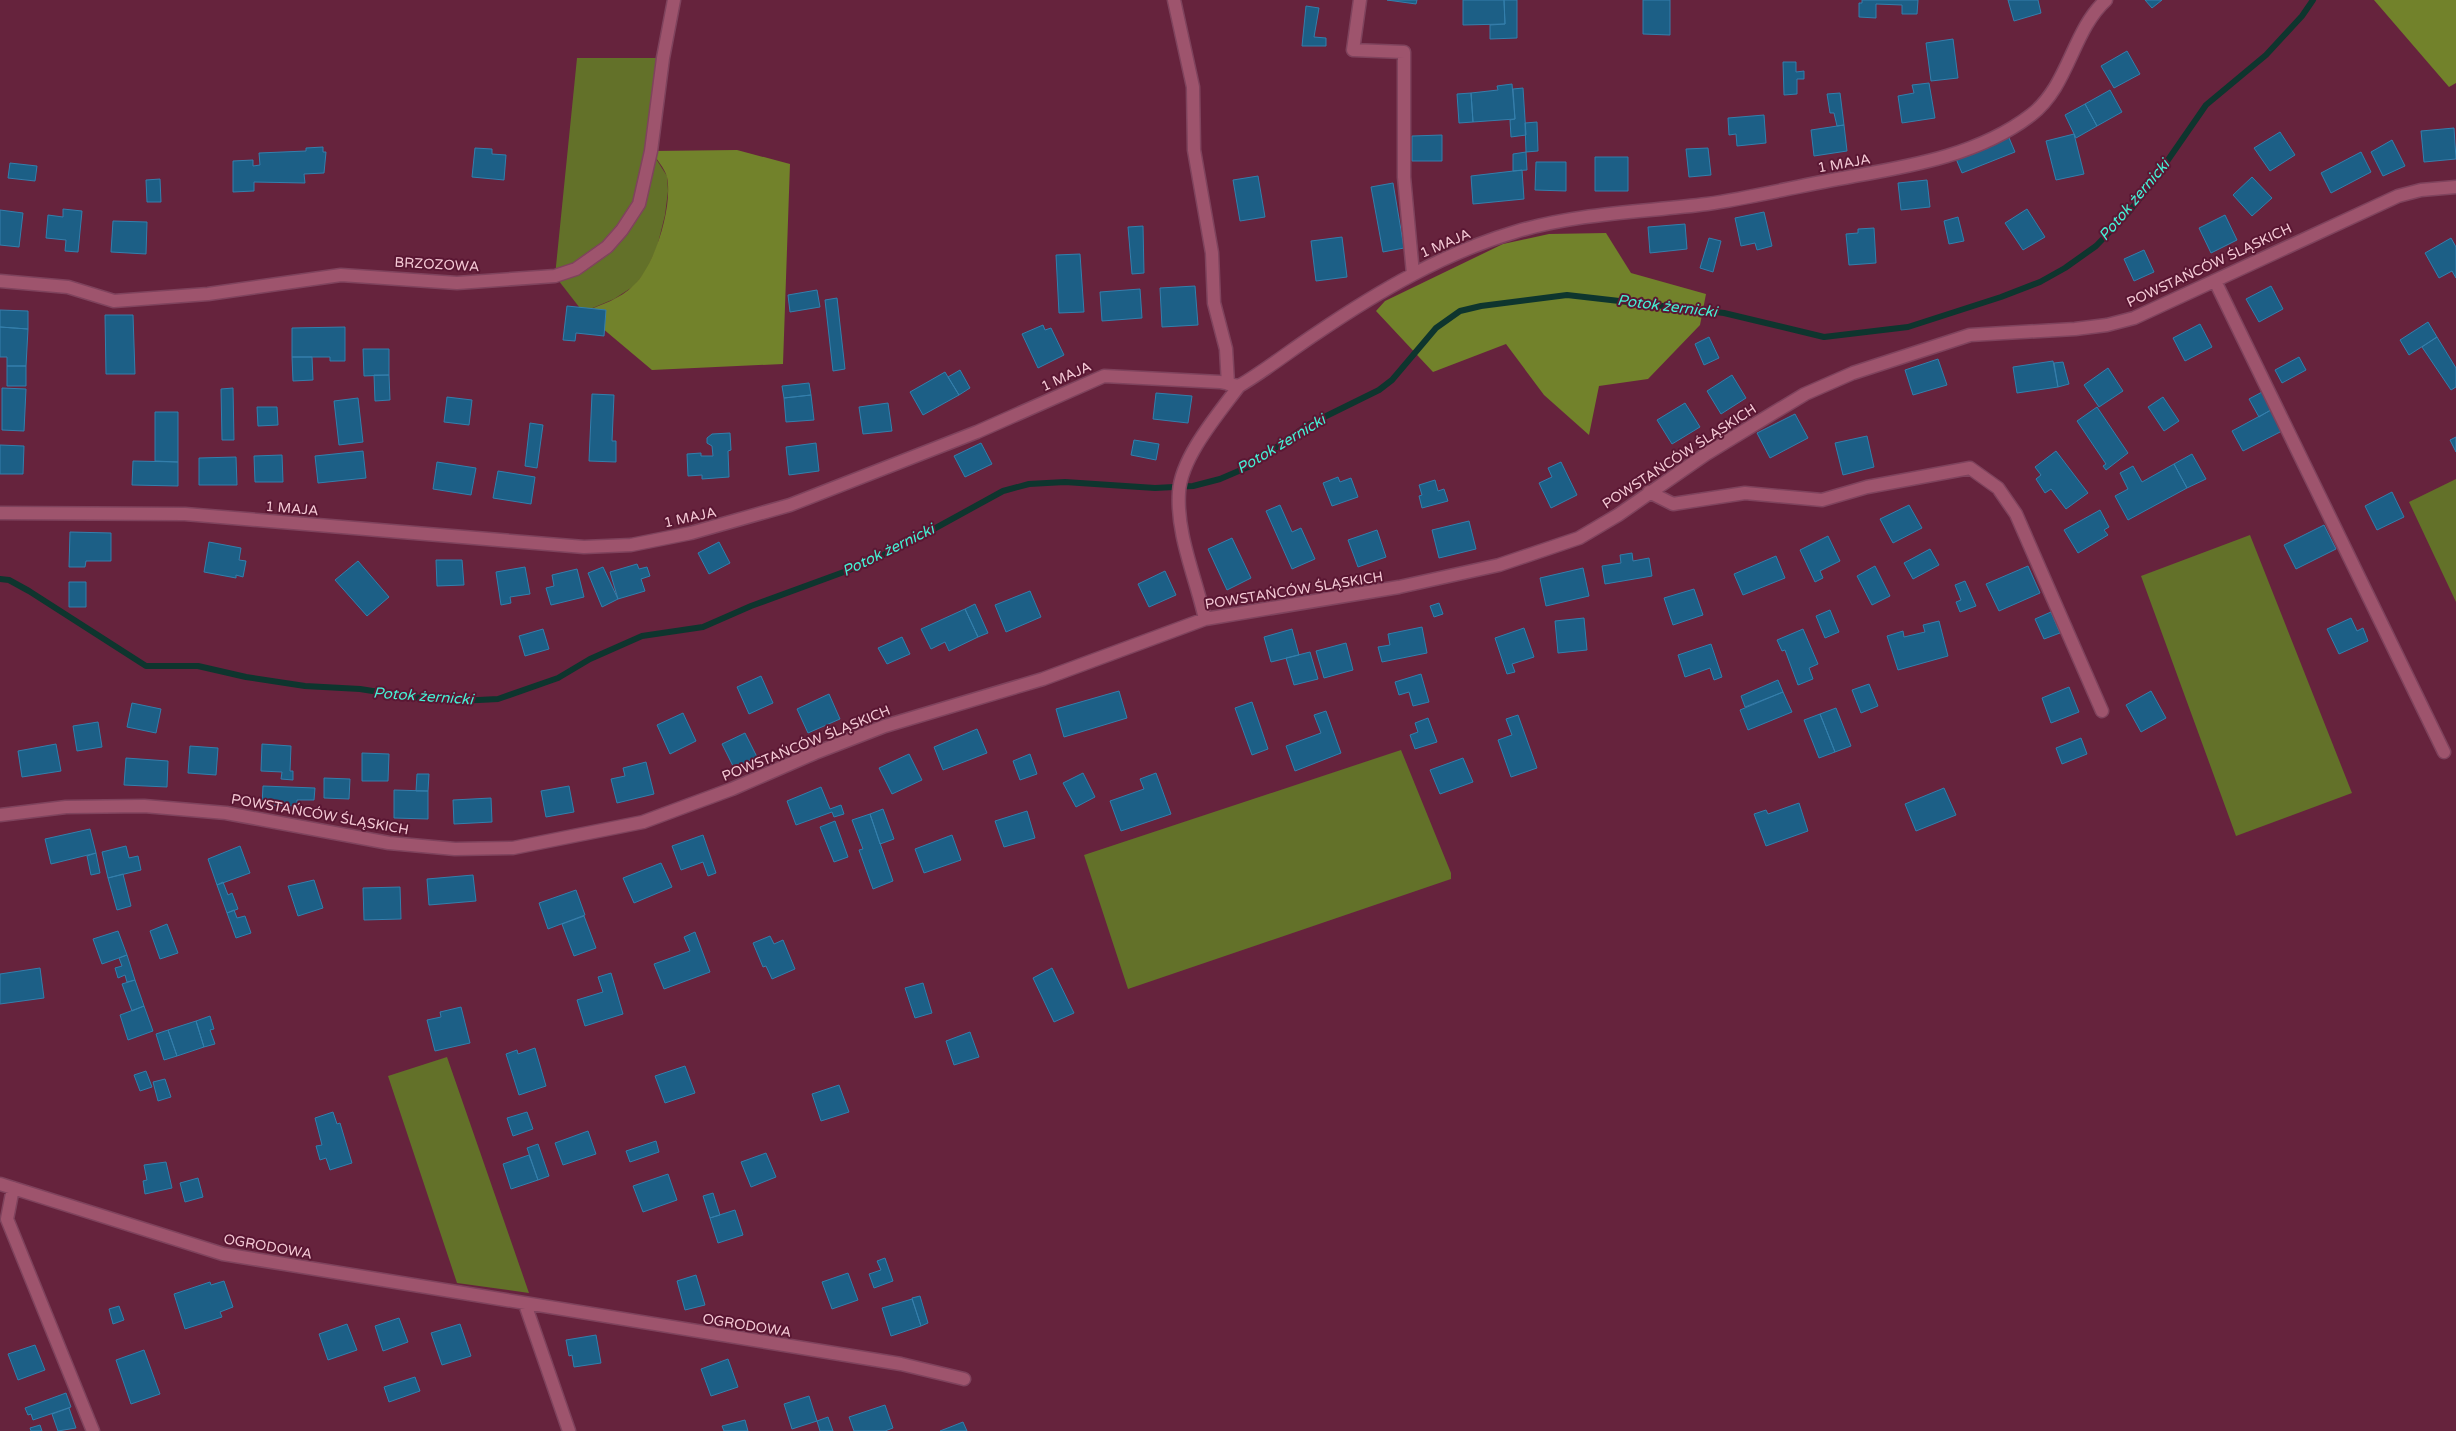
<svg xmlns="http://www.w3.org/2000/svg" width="2456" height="1431" viewBox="0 0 2456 1431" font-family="'Varela Round',sans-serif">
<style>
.green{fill:#637129}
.forest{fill:#72822b}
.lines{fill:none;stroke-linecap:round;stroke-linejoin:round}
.stream{stroke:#0e352e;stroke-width:6}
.building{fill:#1c5f86;stroke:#347fac}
.minor-casing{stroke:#7f435d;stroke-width:15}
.minor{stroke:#9e546d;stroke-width:12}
.labels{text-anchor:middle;stroke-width:4;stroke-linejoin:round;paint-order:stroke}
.street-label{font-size:14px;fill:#f5cad6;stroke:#5a1733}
.water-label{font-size:15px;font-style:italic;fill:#45f1d5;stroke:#5a1733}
</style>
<rect width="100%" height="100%" fill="#66233d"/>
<path class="green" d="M577,58h86l-12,93 16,25 1,15 -3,24 -8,32 -11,24 -12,15 -20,13 -31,13 -28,-36z
M2456,479v123l-47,-100z
M2250,535l102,258 -116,43 -95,-260z
M1401,750l50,123v6l-323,110 -44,-134z
M447,1057l82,236 -72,-10 -69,-207z"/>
<path class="forest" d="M2374,0h82v83l-7,4z
M737,150l53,14 -7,200 -131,6 -69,-58c18,-7 37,-13 51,-27 21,-20 39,-79 33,-108 -2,-8 -11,-19 -16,-26z
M1606,233l25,40 75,21 -6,31 -52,54 -49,7 -10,49 -45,-40 -38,-51 -73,28 -57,-61 9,-10 118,-57 46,-10z"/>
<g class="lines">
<path class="stream" d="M0,579l9,1 20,11 117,75h52l48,11 59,9 55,3 51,8 48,4 39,-2 60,-21 32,-19 52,-23 61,-9 48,-21 101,-37 49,-22 102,-56 26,-7 36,-2 90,6 38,-2 27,-7 28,-12 60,-42 71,-35 13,-10 44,-52 24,-17 21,-5 86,-11 157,18 100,24 84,-10 93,-30 39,-15 25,-14 31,-22 32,-33 24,-30 54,-78 60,-50 36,-39 11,-16"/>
</g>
<path class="building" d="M1387,0h30l-1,4z
M1463,0h41l1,24 -42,1z
M1504,0h13v38l-27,1v-14l15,-1z
M1643,0h27v35l-27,-1z
M1862,0h56l-1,14h-15v-9l-26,-1v14l-17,-1v-14h3z
M2008,0h30l3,13 -27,8z
M2145,0h17l-10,8z
M1306,6l13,2 -5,29 12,1v8h-24z
M1953,39l5,39 -27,3 -5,-38z
M2127,51l13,23 -26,14 -13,-22z
M1783,62h13v10l8,-1v8h-7v15l-13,1z
M1929,83l6,35 -33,5 -4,-27 16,-3 -2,-8z
M1512,84l3,35 -42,3 -2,-29 27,-3 -1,-4z
M1523,88l3,47 -15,2 -1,-17 5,-1 -2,-30z
M2110,90l12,22 -25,14 -12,-22z
M1471,93l2,29 -14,1 -2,-29z
M1840,93l4,32 -7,1 -3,-13h-4l-3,-19z
M2085,104l12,22 -21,12 -11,-23z
M1764,115l2,28 -29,3 -1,-12 -7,1 -1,-17z
M1537,122l1,29 -12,1 -1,-29z
M1844,125l3,26 -33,5 -3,-26z
M2454,128l2,31 -32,3 -3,-31z
M2280,132l15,23 -25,16 -16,-23z
M2007,133l8,19 -53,21 -8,-19z
M2074,134l10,40 -28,6 -10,-39z
M1442,135v26h-30v-25z
M2392,140l13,26 -22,10 -12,-24z
M323,147v5h3l-2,21 -20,1 1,9 -51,-1v9l-21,1v-31l20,-1v6l7,-1 -1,-12 47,-2v-3z
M475,148l17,1v5l14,1 -2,25 -32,-3z
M1708,148l3,27 -22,2 -3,-28z
M1526,152l1,18 -14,1v-17z
M2361,152l10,20 -40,21 -10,-20z
M1595,157h33v34h-33z
M1536,162h30v29l-31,-1z
M10,163l27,3 -2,15 -27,-3z
M1522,170l2,29 -51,5 -2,-28z
M1258,176l7,41 -25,4 -7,-41z
M2252,177l20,21 -20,18 -19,-21z
M160,179l1,23h-14l-1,-22z
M1927,180l3,27 -29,3 -3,-27z
M1393,183l11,65 -21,4 -12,-65z
M63,209l19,2 -4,41 -13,-1 1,-11 -20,-2 2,-23 15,2z
M2027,209l18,28 -22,13 -18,-27z
M0,210l23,3 -4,34 -19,-2z
M1764,212l8,34 -15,4 -2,-7 -14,3 -6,-28z
M2225,215l12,25 -26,13 -12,-25z
M1958,217l6,24 -15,3 -5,-23z
M113,221l34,1 -1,32 -35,-2z
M1685,224l2,25 -37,4 -2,-26z
M1143,226l1,47 -12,1 -4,-47z
M1874,228l2,35 -27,2 -3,-31 12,-1v-4z
M1342,237l5,40 -31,4 -5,-40z
M1709,238l12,3 -8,31 -13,-4z
M2451,238l5,9v31l-4,-7 -13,7 -14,-25z
M2144,250l10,22 -20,9 -10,-22z
M1080,254l4,58 -25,1 -3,-58z
M1195,286l3,39 -36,2 -2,-39z
M2271,286l12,23 -24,13 -13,-23z
M1140,289l2,29 -40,3 -2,-29z
M817,290l3,17 -30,5 -2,-17z
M837,298l8,71 -12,2 -8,-71z
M567,306l39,4 -2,26 -28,-3 -1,8 -12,-1z
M0,310l28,1v18l-28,-2z
M105,315h28l2,59h-29z
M2428,322l9,15 -28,18 -9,-15z
M2200,324l12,23 -27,14 -12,-23z
M1043,325l2,5 6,-2 13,27 -26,13 -16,-34z
M0,327l28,2 -2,37h-19v-9h-7z
M345,327v34h-15v-4h-38v-29z
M1709,337l10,21 -15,7 -9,-21z
M2437,337l19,31v19l-5,3 -29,-43z
M363,349h26v26l-25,1z
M292,357h20l1,23 -20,1z
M2299,357l7,13 -24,13 -7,-13z
M1938,359l9,26 -34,10 -8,-25z
M2053,361l5,26 -41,6 -4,-26z
M2063,362l6,22 -11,3 -4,-24z
M7,366h19v20h-19z
M2108,368l15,23 -24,16 -15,-22z
M960,370l10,18 -11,7 -11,-18z
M945,372l14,23 -36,20 -13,-23z
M374,375h15l1,25 -15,1z
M1732,375l14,23 -25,16 -14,-23z
M809,383l2,12 -27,3 -2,-12z
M2,388l24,1 -2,42 -22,-1z
M233,388l1,52h-12l-1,-51z
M2264,391l10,17 -15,9 -10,-18z
M1156,393l36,3 -4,27 -35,-4z
M592,394l22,1 -2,46h4v21l-27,-1z
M811,395l3,25 -28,2 -2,-24z
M447,397l25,3 -3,25 -25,-3z
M2163,397l16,24 -15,10 -16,-24z
M358,398l5,44 -24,3 -5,-44z
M888,403l4,28 -29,3 -4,-27z
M1685,403l15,24 -28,17 -15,-24z
M257,407h20l1,18 -20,1z
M2097,407l31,46 -22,17 -3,-4 3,-2 -29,-43z
M2271,410l11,21 -39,20 -11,-20z
M155,412h23v50l-23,-1z
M1795,414l13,24 -38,20 -13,-25z
M530,423l13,2 -6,43 -12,-2z
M730,433l1,17 -3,1 1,26 -27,2v-4l-14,1 -1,-22 14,-1v3h12l-1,-10 -5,-3v-5l5,-4z
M1867,436l7,31 -31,8 -8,-32z
M2456,437v15l-6,-12z
M1134,440l25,4 -3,16 -25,-5z
M816,443l3,28 -30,4 -3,-28z
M981,443l11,21 -27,13 -11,-21z
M0,445l24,1 -1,28h-23z
M363,451l3,27 -48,5 -3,-27z
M2056,451l32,42 -22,16 -15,-20 -6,4 -9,-14 5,-4 -6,-8z
M2192,454l14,25 -19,9 -13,-24z
M282,455l1,27h-28l-1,-26z
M236,457l1,28h-38v-27z
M133,461l45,1v24l-46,-1z
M437,462l39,6 -5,27 -38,-6z
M1561,462l16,33 -26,13 -12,-25 13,-6 -4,-9z
M2174,464l13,24 -59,32 -13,-24 13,-7 -8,-16 13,-7 9,16z
M498,471l37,6 -4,27 -38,-6z
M1338,477l2,5 11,-4 7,19 -26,9 -9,-23z
M1435,480l3,11 6,-2 4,12 -26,7 -3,-12 3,-1 -3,-10z
M2392,492l12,25 -27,13 -12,-24z
M1280,505l12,27 9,-4 14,31 -23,10 -26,-58z
M1909,505l13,23 -29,15 -13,-24z
M2100,510l9,17 -5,3 4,5 -30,18 -14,-23z
M1469,521l7,28 -37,9 -7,-28z
M2324,525l12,24 -40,20 -12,-24z
M1377,530l9,27 -28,10 -10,-27z
M70,532l41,1v28h-25l-1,6h-16z
M1828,536l12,25 -20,10 3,7 -8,4 -15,-32z
M1232,538l19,40 -24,12 -19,-41z
M209,542l32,6 -2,12 7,1 -3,16 -7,-2v3l-32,-6z
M719,542l11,21 -21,11 -11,-21z
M1930,549l9,16 -26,14 -9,-16z
M1632,553l1,8 16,-3 3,18 -47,8 -3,-18 19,-3 -1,-8z
M1776,556l9,22 -42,17 -9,-21z
M436,560h26l2,25 -27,1z
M358,561l31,36 -22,19 -32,-36z
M637,564l2,5 8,-2 3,9 -9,3 4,12 -27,8 -8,-27z
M1875,566l15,30 -18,9 -15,-29z
M2028,566l12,27 -41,18 -13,-27z
M525,567l5,27 -20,3 1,6 -10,2 -5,-33z
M603,567l15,32 -16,8 -14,-34z
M1583,568l6,28 -43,10 -6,-28z
M577,569l7,28 -33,8 -5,-17 8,-2 -2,-11z
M1165,571l11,24 -27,12 -11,-23z
M1965,581l11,25 -16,6 -4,-10 5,-2 -6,-15z
M69,582h17v25h-17z
M1694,589l9,26 -30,10 -9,-27z
M1030,591l11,26 -35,15 -11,-27z
M1439,603l4,11 -9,3 -4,-11z
M975,604l13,29 -10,4 -13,-28z
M965,609l13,28 -29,14 -4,-9 -14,7 -10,-20z
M1830,610l9,22 -14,6 -9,-22z
M2051,612l9,21 -16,6 -9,-20z
M1584,618l3,32 -29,3 -3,-32z
M2351,618l6,13 6,-3 5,13 -29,13 -12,-25z
M1939,621l9,35 -50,14 -11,-34 16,-5 1,6 21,-5 -2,-7z
M1422,627l5,26 -45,9 -4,-15 12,-2 -2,-11z
M1524,628l10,29 -22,7 3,8 -8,2 -12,-36z
M543,629l6,20 -24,7 -6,-20z
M1292,629l7,26 -28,7 -7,-25z
M1803,629l15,35 -9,4 4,11 -15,6 -13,-35 -3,1 -5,-11z
M902,637l8,17 -23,10 -9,-16z
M1346,643l7,27 -29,8 -8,-27z
M1711,644l11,33 -8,3 -4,-12 -25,9 -7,-22z
M1310,652l8,27 -24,6 -8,-27z
M1421,674l8,28 -16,4 -4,-14 -10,3 -4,-13z
M761,676l12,27 -24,11 -12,-27z
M1778,680l5,12 -38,15 -4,-11z
M1869,684l9,22 -17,7 -9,-23z
M2069,687l10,25 -28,11 -9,-25z
M1119,691l8,27 -63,19 -8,-28z
M2151,691l15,27 -25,14 -15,-27z
M1783,692l9,20 -44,18 -8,-20z
M829,694l11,25 -32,14 -11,-24z
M1252,702l16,47 -16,6 -17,-47z
M132,703l29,6 -5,24 -29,-6z
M1836,708l15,38 -16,6 -15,-38z
M1326,711l15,42 -46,18 -9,-25 35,-13 -7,-18z
M683,713l13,28 -26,13 -13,-29z
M1820,714l15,38 -16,6 -15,-38z
M1518,715l19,53 -26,9 -13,-37 14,-5 -6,-16z
M1428,718l9,24 -22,7 -5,-14 8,-3 -3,-9z
M98,722l4,25 -25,4 -4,-25z
M977,729l10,24 -44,17 -9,-23z
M745,733l12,24 -23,11 -12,-24z
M2081,738l6,16 -25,10 -6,-16z
M56,744l5,27 -39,6 -4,-26z
M262,744l29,2 -1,25h3v9l-12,-1 1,-7 -21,-1z
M190,746l28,2 -2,27 -28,-2z
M362,753l27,1 -1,27h-26z
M909,754l13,26 -30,14 -13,-26z
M1030,754l7,20 -17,6 -7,-19z
M126,758l42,3 -1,26 -43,-2z
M1463,758l10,24 -33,12 -10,-24z
M646,762l8,32 -37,9 -6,-24 14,-3 -2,-8z
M1083,773l12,24 -19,10 -13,-24z
M1156,773l15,41 -50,17 -11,-30 34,-12 -4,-10z
M417,774h12l-1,17h-12z
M324,778l26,1 -1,20 -25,-1z
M263,786l52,2 -1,12h-17v6l-35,-1z
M569,786l5,26 -28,5 -5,-26z
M821,787l9,22 11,-4 3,9 -10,3 -2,-5 -36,13 -9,-24z
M1944,788l12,27 -40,16 -11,-27z
M394,790l34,1v28l-34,-1z
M491,798l1,24 -38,2 -1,-24z
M1799,803l9,28 -42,15 -12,-32 12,-4 2,4z
M883,809l11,30 -14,5 -10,-30z
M1027,811l8,27 -31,9 -9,-26z
M870,814l23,67 -20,8 -14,-39 4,-1 -11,-29z
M835,821l13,36 -14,5 -14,-35z
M90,829l6,24 -45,11 -6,-25z
M703,835l13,38 -8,3 -5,-14 -22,8 -9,-24z
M952,835l9,25 -37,13 -9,-24z
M126,846l3,12 9,-2 3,14 -33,8 -6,-26z
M240,846l10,27 -33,12 -9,-26z
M96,853l4,20 -9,2 -4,-19z
M661,863l11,24 -38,16 -11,-25z
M123,874l8,32 -14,4 -9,-32z
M473,875l3,26 -47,4 -2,-26z
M314,880l9,28 -25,8 -10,-30z
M223,882l5,13 4,-2 6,16 -11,4 -10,-28z
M400,887l1,32 -37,1 -1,-32z
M576,890l9,25 -37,14 -9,-26z
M234,910l3,8 8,-2 6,17 -15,5 -9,-25z
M584,916l12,32 -22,8 -12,-32z
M167,924l11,29 -18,6 -10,-28z
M118,931l9,24 -25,9 -9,-25z
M695,932l15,40 -46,17 -10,-25 36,-13 -6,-14z
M770,936l4,8 9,-4 12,29 -23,10 -6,-13 -3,1 -10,-24z
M127,955l8,25 -8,2 -2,-7 -7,3 -3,-10 7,-2 -3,-8z
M40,968l4,30 -44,6v-30z
M1052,968l22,45 -20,9 -21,-44z
M611,973l12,41 -38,12 -8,-26 26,-8 -5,-15z
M135,980l9,26 -12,5 -10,-27z
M923,983l9,30 -17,5 -10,-30z
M144,1006l9,25 -25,9 -8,-25z
M461,1007l9,36 -35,8 -8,-31 14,-3 -1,-5z
M210,1016l4,13 -4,1 5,14 -11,3 -8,-26z
M196,1021l8,26 -27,9 -9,-26z
M168,1030l9,26 -13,4 -8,-26z
M970,1032l9,25 -25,8 -8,-24z
M535,1048l11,38 -27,9 -13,-41 11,-4 1,4z
M685,1066l10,27 -30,10 -10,-27z
M146,1071l6,16 -12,4 -6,-16z
M165,1079l6,18 -13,4 -5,-19z
M839,1085l10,27 -28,9 -9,-27z
M333,1112l4,12 3,-1 12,40 -22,7 -4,-12 -6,2 -4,-14 6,-1 -7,-27z
M527,1112l6,17 -20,7 -6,-18z
M588,1131l8,23 -33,11 -8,-22z
M656,1141l3,11 -29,10 -4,-11z
M538,1144l11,32 -11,4 -11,-32z
M766,1153l10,24 -25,10 -10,-25z
M529,1155l9,25 -27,9 -8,-25z
M166,1162l6,26 -27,6 -2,-13 4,-1 -3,-15z
M668,1174l9,26 -34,12 -10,-26z
M198,1178l5,19 -18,5 -5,-19z
M713,1193l7,22 -10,3 -7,-22z
M735,1210l8,25 -25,8 -8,-25z
M885,1258l8,23 -19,7 -5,-14 12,-4 -4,-9z
M848,1273l10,27 -26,9 -10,-27z
M696,1275l9,30 -20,5 -8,-29z
M224,1281l9,26 -13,5 2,5 -37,12 -11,-35 36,-12 1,3z
M920,1296l8,27 -7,3 -9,-28z
M912,1299l9,27 -30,10 -9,-28z
M119,1306l5,14 -11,4 -4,-15z
M399,1318l9,24 -25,9 -8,-25z
M347,1324l10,26 -29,10 -9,-26z
M460,1324l11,32 -29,9 -11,-32z
M596,1335l5,28 -27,4 -2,-12 -3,1 -3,-16z
M35,1345l10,25 -27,10 -10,-26z
M144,1350l16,44 -29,10 -15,-44z
M728,1359l10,28 -27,9 -10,-27z
M415,1377l5,14 -31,11 -5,-15z
M66,1393l5,14 -38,13 -2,-6 -3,1 -3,-7z
M809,1396l8,25 -25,8 -8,-25z
M885,1405l8,23 -8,3h-31l-5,-14z
M69,1408l7,20 -18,3 -6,-17z
M828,1417l5,14h-13l-3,-10z
M745,1420l3,11h-24l-2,-5z
M963,1422l4,9h-27z
M40,1425l2,6h-11l-1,-3z"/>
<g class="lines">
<g class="minor-casing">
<path id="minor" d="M1174,0l19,87 1,63 18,103 2,50 12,46 2,35
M1360,0l-7,50 51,2v125l9,97
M0,281l68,6 46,14 94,-7 133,-19 116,8 98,-7 21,-7 31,-22 15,-17 17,-26 12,-53 12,-93 11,-58
M2215,281l229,471
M1649,492l24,12 72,-11 77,7 45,-13 103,-19 28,20 18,26 86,197
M0,513l185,1 399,33 47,-2 60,-12 99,-28 187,-73 127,-56 116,6 19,4c27,-16 52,-36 78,-53 62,-42 127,-80 198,-101 62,-19 129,-20 192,-28 48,-7 95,-19 142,-27 62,-11 130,-22 182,-62 38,-29 41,-84 75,-115
M1205,619c-9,-41 -29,-85 -26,-127 2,-35 40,-79 60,-106
M0,815l66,-8 78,-1 82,7 163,30 66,6 58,-1 130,-26 89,-33 83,-36 70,-27 158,-47 162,-60 194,-32 100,-22 80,-27 39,-23 88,-61 74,-45 25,-15 48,-21 117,-38 105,-6 32,-4 27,-7 264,-122 23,-6 35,-3
M0,1184l223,70 678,110 63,15
M13,1188l-6,31 86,212
M525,1304l44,127"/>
</g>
<use href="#minor" class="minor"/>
</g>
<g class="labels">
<g class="street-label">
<text transform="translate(1844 163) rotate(-10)" y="5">1 MAJA</text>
<text transform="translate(1445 243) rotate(-23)" y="5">1 MAJA</text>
<text transform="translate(437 264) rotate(3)" y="5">BRZOZOWA</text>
<text transform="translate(2209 265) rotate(-25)" y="5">POWSTAŃCÓW ŚLĄSKICH</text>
<text transform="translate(1066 376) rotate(-24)" y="5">1 MAJA</text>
<text transform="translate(1679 456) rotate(-33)" y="5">POWSTAŃCÓW ŚLĄSKICH</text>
<text transform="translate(292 508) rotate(5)" y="5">1 MAJA</text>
<text transform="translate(690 517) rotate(-12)" y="5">1 MAJA</text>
<text transform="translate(1294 590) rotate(-9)" y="5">POWSTAŃCÓW ŚLĄSKICH</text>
<text transform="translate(806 743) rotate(-22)" y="5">POWSTAŃCÓW ŚLĄSKICH</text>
<text transform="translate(320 814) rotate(10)" y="5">POWSTAŃCÓW ŚLĄSKICH</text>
<text transform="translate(268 1246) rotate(10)" y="5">OGRODOWA</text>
<text transform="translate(747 1325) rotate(9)" y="5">OGRODOWA</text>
</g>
<g class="water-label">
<text transform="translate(2134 200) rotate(-50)" y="5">Potok żernicki</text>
<text transform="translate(1667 306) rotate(7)" y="5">Potok żernicki</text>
<text transform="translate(1281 444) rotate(-31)" y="5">Potok żernicki</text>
<text transform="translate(888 550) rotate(-26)" y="5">Potok żernicki</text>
<text transform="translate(423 696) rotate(4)" y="5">Potok żernicki</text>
</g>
</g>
</svg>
